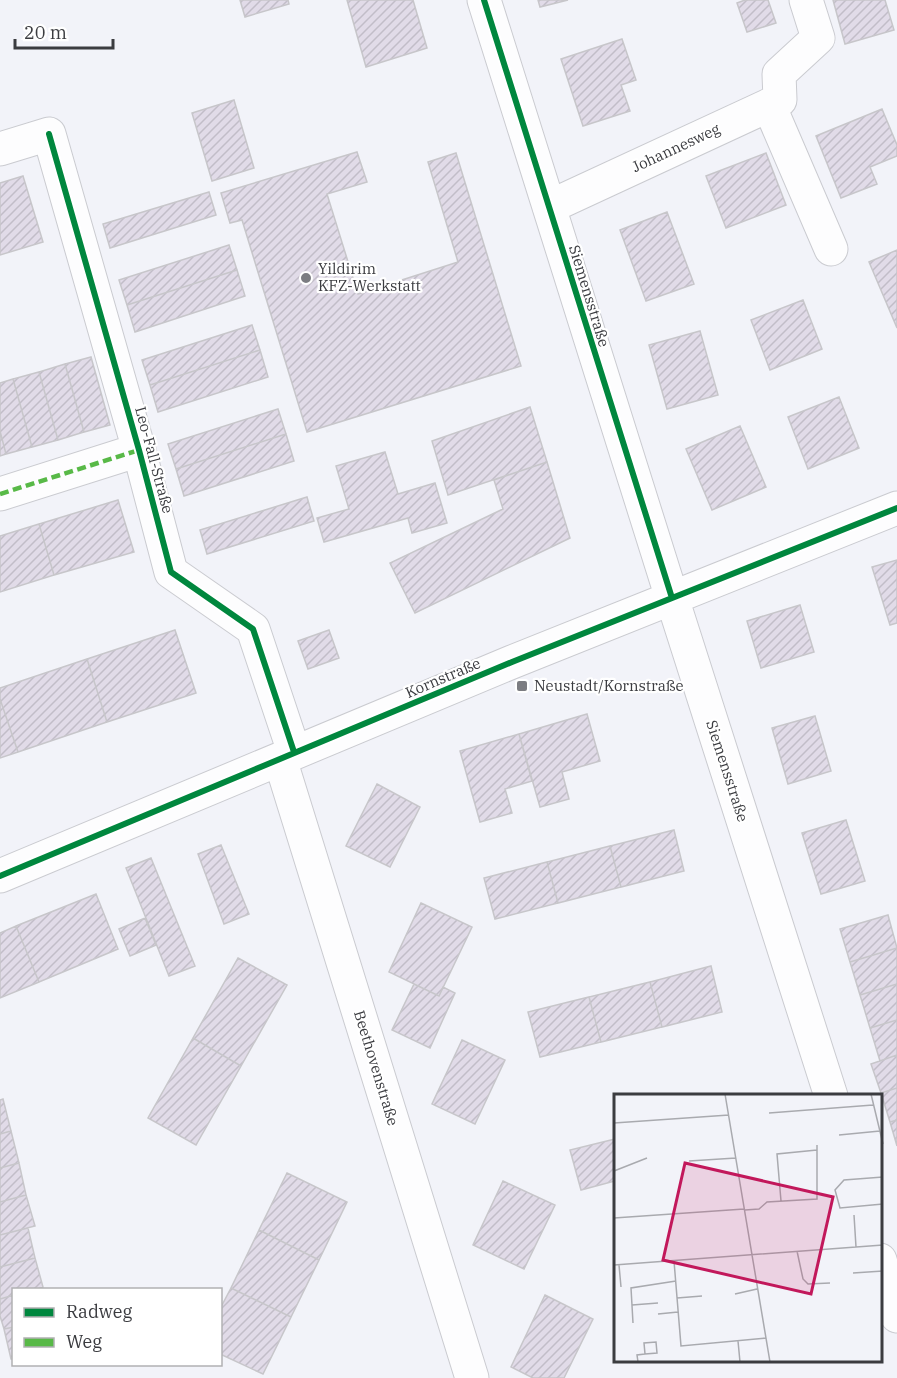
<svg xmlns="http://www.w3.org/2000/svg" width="897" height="1378" viewBox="0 0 897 1378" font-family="'IBM Plex Serif',serif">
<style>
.building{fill:url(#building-hatch);stroke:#c7c6ca;stroke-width:1.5}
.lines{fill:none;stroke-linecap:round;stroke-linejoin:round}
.minor-casing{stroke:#cacbd0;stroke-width:35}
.minor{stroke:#fdfdfe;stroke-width:33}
.quiet{stroke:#58b947;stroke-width:4.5;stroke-dasharray:9 4.5;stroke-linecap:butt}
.cycleway-casing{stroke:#fff;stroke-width:10}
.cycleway{stroke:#00873e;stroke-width:6}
.poi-dot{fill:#7b7c81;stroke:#fff;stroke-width:2}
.labels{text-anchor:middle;stroke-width:4.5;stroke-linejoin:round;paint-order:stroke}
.street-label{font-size:15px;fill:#3b3c40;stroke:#fff}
.poi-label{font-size:15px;fill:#3b3c40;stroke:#fff;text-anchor:start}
.inset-road{fill:none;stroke:#a9aaaf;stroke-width:1.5}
.view{fill:#c2185b;fill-opacity:0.15;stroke:#c2185b;stroke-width:3}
.inset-edge{fill:none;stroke:#3b3c40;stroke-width:3}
</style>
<defs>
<pattern id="building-hatch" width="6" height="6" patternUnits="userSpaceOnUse" patternTransform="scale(1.5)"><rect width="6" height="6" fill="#e1dbe8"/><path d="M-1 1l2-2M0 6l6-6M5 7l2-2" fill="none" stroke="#c2bdc8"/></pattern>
</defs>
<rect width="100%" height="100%" fill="#f2f3f9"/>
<path class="building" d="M240,0h48l1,4 -44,13z
M347,0h66l14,48 -61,19z
M538,0h30l-28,7z
M745,0h23l8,23 -29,9 -10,-29z
M833,0h52l9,30 -49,14z
M622,39l14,41 -15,5 9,26 -47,15 -22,-67z
M234,100l20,68 -42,13 -20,-68z
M882,109l15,36v11l-27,11 7,17 -36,14 -25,-62z
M357,152l10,30 -40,12 31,100 100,-32 -30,-100 28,-9 65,213 -214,66 -65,-212 -12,3 -9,-30z
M766,153l20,52 -60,23 -20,-52z
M23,176l20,66 -43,13v-72z
M209,192l7,23 -106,33 -7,-24z
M667,212l27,72 -48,17 -26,-71z
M229,245l8,25 -110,35 -8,-25z
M897,250v78l-28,-66z
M237,270l8,26 -110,36 -8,-27z
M803,300l19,49 -52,21 -19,-50z
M252,325l8,25 -110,35 -8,-25z
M700,331l18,64 -51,14 -18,-64z
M260,350l8,27 -110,35 -8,-27z
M91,357l19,68 -26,7 -19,-68z
M65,364l19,68 -26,8 -19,-68z
M39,372l19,68 -26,7 -19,-68z
M13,379l19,68 -26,7 -6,-23v-48z
M839,397l20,51 -51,21 -20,-52z
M530,407l17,55 -99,33 -16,-54z
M278,409l8,25 -110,35 -8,-25z
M740,426l26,61 -54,23 -26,-61z
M0,431l6,23 -6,2z
M286,434l8,27 -110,35 -8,-27z
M385,452l13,42 37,-11 12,40 -35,10 -4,-15 -84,24 -7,-24 32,-9 -13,-43z
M547,462l23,76 -155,75 -25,-50 113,-54 -9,-29z
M307,497l7,24 -107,33 -7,-24z
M118,500l16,52 -80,23 -15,-51z
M39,524l15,51 -54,17v-56z
M897,560v63l-7,2 -18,-58z
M800,605l14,47 -53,16 -14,-47z
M175,630l21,63 -89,29 -20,-63z
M329,630l10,28 -31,11 -10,-28z
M87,659l20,63 -89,30 -18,-53v-11z
M0,699l18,53 -18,6z
M587,714l13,47 -38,11 7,27 -29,8 -21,-73z
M815,716l16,55 -43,13 -16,-56z
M519,734l13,47 -27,8 7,24 -32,9 -20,-71z
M377,784l43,23 -30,60 -44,-21z
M846,820l19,61 -44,13 -19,-61z
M674,830l10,41 -63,16 -11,-41z
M221,845l28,69 -25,10 -26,-70z
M610,846l11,41 -63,16 -11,-41z
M151,858l44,108 -26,10 -43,-108z
M547,862l11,41 -63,16 -11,-41z
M96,894l22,55 -79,33 -23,-56z
M421,903l51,24 -33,69 -50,-24z
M888,915l9,33 -47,14 -10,-33z
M145,918l11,27 -26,11 -11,-27z
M16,926l23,56 -39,16v-65z
M897,948v36l-37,11 -10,-33z
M238,958l49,27 -46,81 -48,-28z
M711,966l11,46 -60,15 -12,-45z
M650,982l12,45 -61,15 -12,-45z
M414,984l25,12 4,-9 12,6 -25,55 -38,-18z
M897,984v36l-27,8 -10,-33z
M589,997l12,45 -61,15 -12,-45z
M897,1020v35l-17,6 -10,-33z
M193,1038l48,28 -45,79 -48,-27z
M462,1040l43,20 -30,64 -43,-20z
M897,1055v33l-16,5 -10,-29z
M897,1088v32l-7,2 -9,-29z
M3,1099l8,32 -11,3v-34z
M897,1120v26l-7,-24z
M11,1131l8,32 -19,5v-34z
M615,1139v42l-34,9 -11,-40z
M19,1163l7,32 -26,7v-34z
M287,1173l60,29 -28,58 -60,-30z
M503,1181l52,24 -31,64 -51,-24z
M26,1195l9,31 -35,9v-33z
M28,1228l7,30 -35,9v-32z
M259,1230l60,30 -28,57 -60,-29z
M35,1258l8,29 -8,3h-21v5l-14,4v-32z
M231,1288l60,29 -28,57 -43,-20v-45z
M14,1295v32l-10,2 -4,-13v-17z
M545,1295l48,24 -29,59h-31l-22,-11z
M14,1327v32h-3l-7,-30z"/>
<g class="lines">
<g class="minor-casing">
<path id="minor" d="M484,0l188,598 159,498
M769,105l62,144
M0,149l49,-15 90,316 32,122 82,57 41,123
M549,207l231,-107 -1,-26 39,-36 -12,-38
M0,494l139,-44
M280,759l192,619
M0,876l512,-214 385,-154
M880,1260l17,56"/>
</g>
<use href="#minor" class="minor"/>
<path class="quiet" d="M0,494l139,-44"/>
<g class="cycleway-casing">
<path id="cycleway" d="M484,0l188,598
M49,134l90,316 32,122 82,57 41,123
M0,876l512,-214 385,-154"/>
</g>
<use href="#cycleway" class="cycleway"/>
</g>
<g class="poi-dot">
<circle cx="306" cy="278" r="6"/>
<rect x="516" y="680" width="12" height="12" rx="3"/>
</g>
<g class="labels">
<g class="street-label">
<text transform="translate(676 148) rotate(-25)" y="5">Johannesweg</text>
<text transform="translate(589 296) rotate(73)" y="5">Siemensstraße</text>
<text transform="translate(154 460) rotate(75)" y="5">Leo-Fall-Straße</text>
<text transform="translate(443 678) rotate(-23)" y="5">Kornstraße</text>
<text transform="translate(727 771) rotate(72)" y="5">Siemensstraße</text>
<text transform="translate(376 1068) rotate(73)" y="5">Beethovenstraße</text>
</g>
<g class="poi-label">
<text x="318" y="274">Yildirim<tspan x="318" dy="17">KFZ-Werkstatt</tspan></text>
<text x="534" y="691">Neustadt/Kornstraße</text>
</g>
</g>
<g transform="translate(614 1094)">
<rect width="268" height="268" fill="#f2f3f9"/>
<path class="inset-road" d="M111,0l45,268M257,0l12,50M155,19l104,-8M0,29l115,-8M225,41l41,-4M75,67l47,-3M0,77l33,-13M269,83l-39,3 -9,10 5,18 43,-4M167,107l-4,-47 40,-4M131,116l14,-1 8,-7 50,-3v-54M240,121l2,32M0,124l130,-9M183,157l6,28 5,5 22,-1M60,167l7,85 85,-8M0,171l269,-20M5,171l2,22M239,179l30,-2M121,200l22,-5M63,204l25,-2M18,211l26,-2M44,220l20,-2M19,229l-2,-35 45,-7M124,247l2,21M24,268l-1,-7 8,-1 12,-1 -1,-11 -12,1 1,11"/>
<path class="view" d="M71,69l148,34 -22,97 -148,-34z"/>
<rect width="268" height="268" class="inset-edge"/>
</g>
<rect x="12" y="1288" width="210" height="78" fill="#ffffff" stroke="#b1b1b3" stroke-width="1.5"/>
<rect x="24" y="1308" width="30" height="9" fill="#00873e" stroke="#b1b1b3" stroke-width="1.5"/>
<text x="66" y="1318" font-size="18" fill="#3b3c40">Radweg</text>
<rect x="24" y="1338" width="30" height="9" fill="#58b947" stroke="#b1b1b3" stroke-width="1.5"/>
<text x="66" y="1348" font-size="18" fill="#3b3c40">Weg</text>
<path d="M15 39v9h98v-9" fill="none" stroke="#3b3c40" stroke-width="3"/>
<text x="24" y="39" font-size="18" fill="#3b3c40" stroke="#ffffff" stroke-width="4.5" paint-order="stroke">20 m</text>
</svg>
